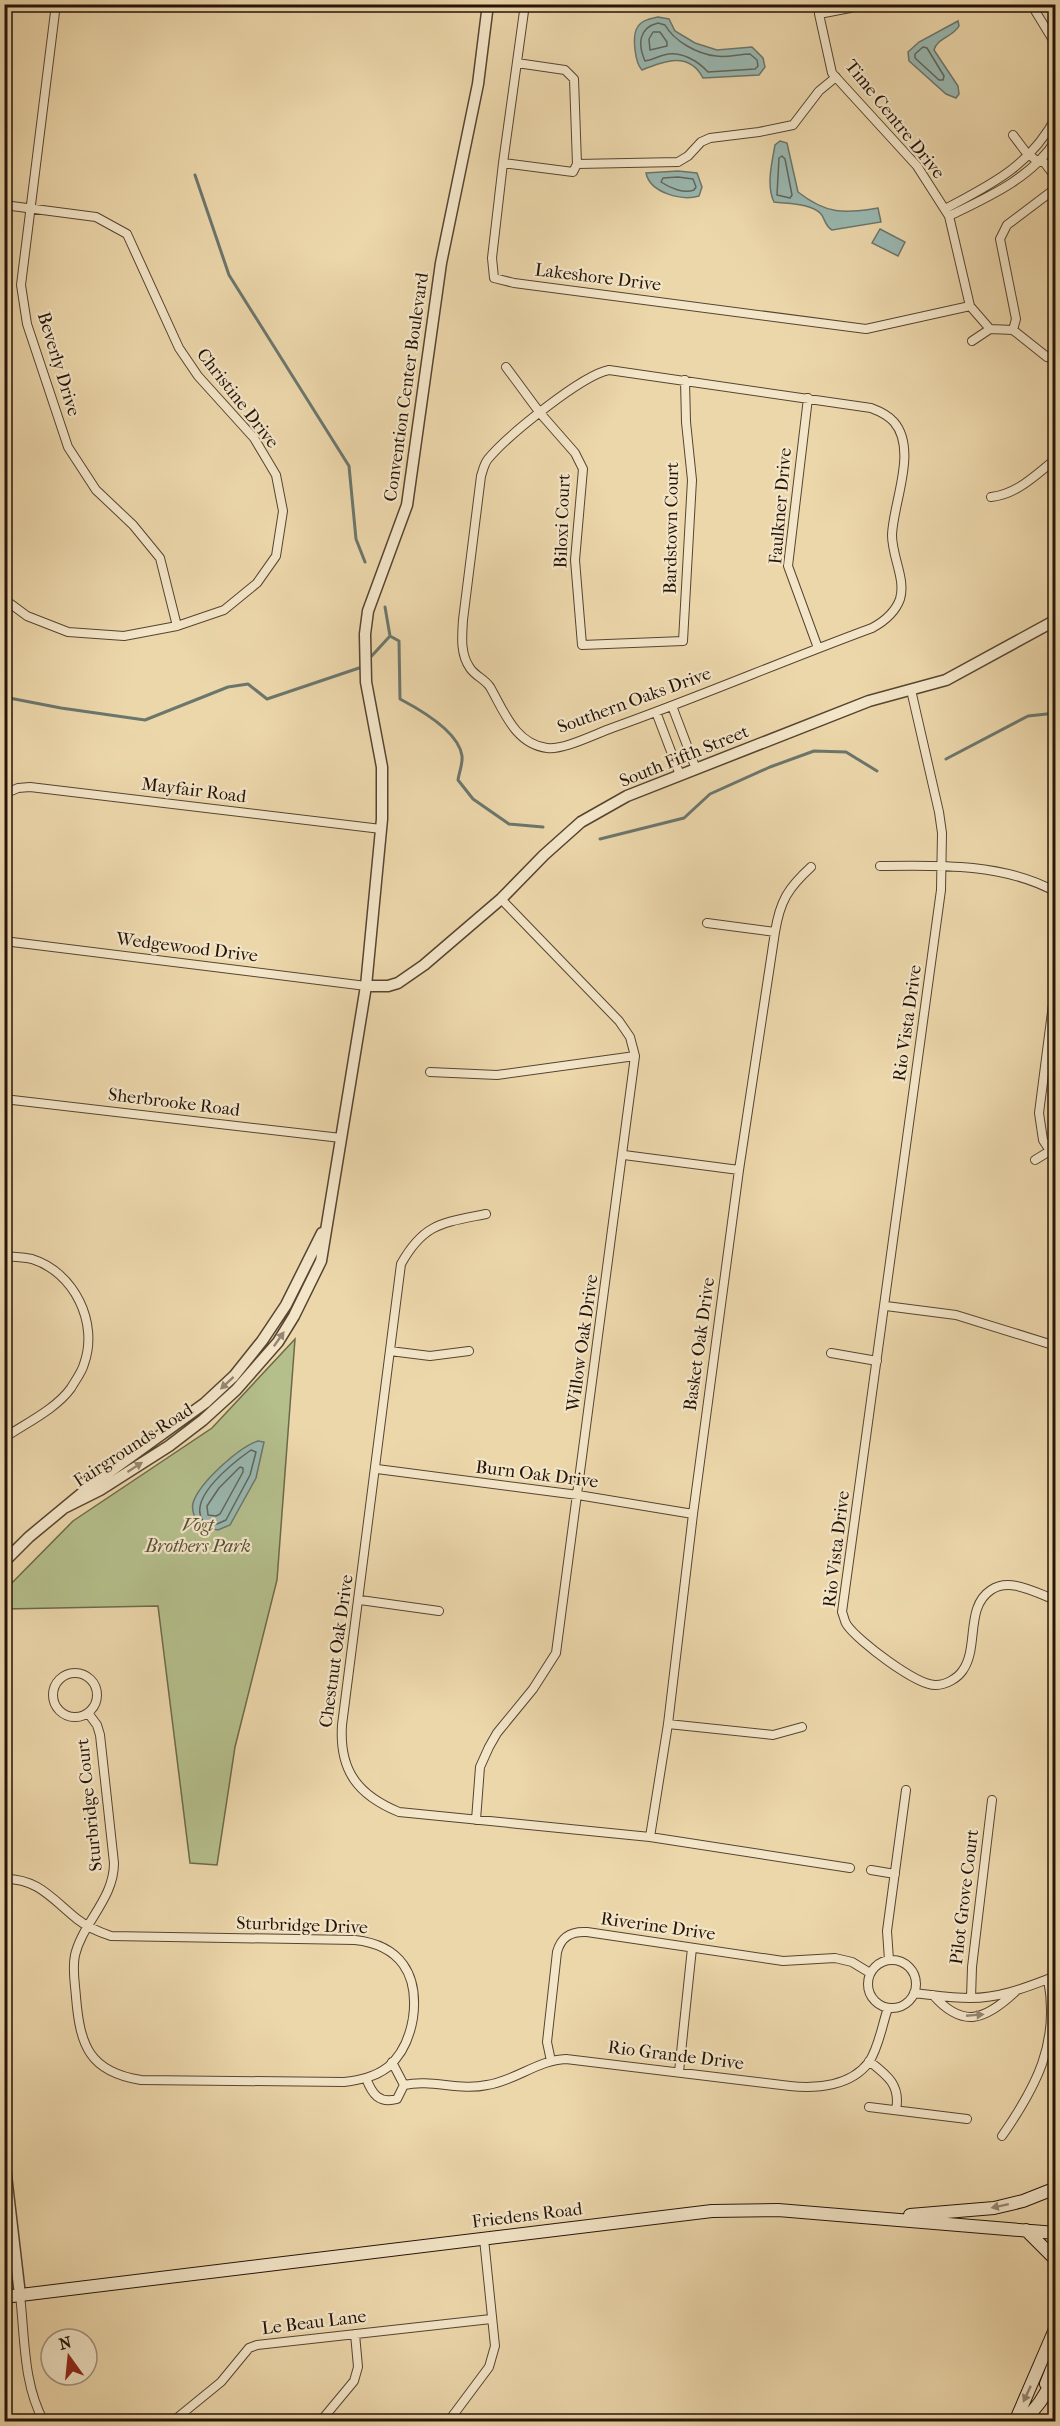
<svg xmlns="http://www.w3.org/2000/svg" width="1060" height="2426" viewBox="0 0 1060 2426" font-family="'IM FELL French Canon',serif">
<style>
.green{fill:#b4bf8c;stroke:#6c694a;stroke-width:1.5}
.water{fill:#9ab8b1;stroke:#6b766d;stroke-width:1.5}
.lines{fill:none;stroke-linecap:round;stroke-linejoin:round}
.shore{stroke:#5f665c;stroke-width:1.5}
.stream{stroke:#6b766d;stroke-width:3}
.minor-casing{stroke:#564431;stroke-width:10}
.tertiary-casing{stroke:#564431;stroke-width:13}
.secondary-casing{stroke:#241308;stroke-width:14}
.minor{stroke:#f3e5c8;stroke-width:8}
.tertiary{stroke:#f3e5c8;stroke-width:10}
.secondary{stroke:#f3e5c8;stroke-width:12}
.oneway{fill:#968672}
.labels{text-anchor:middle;stroke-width:4.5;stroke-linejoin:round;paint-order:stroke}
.street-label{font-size:18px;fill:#241308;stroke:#f3e5c8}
.park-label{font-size:18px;font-style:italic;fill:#564f36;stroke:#f3e5c8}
</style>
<rect width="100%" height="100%" fill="#ecd7ab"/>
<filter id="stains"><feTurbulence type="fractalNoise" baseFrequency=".00333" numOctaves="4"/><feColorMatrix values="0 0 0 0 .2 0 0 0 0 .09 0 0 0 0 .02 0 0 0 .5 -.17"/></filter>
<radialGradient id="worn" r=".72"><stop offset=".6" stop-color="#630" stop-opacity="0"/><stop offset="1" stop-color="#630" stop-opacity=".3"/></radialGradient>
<path class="green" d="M295,1339l-18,241 -42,167 -18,118 -27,-2 -32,-257 -153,3 -1,-18 69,-70 139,-93z"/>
<path class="water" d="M658,17l11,2 6,12 20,12 22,7 35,-3 11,11 2,9 -6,8 -56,3c-14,-27 -39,-17 -61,-8 -7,-7 -10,-33 -5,-42 4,-8 13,-9 21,-11z
M958,21l1,5c-6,11 -22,12 -25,24l24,36 1,8 -3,4 -10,-4 -37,-33 -1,-9 11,-10z
M780,141l7,2 11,49c28,22 46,22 80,16l3,14 -49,8c-7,-4 -7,-11 -11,-16 -10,-11 -34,-10 -47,-12 -8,-16 -2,-40 1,-57z
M678,171l19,2 5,14 -3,9c-17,5 -49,-3 -53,-23z
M880,229l25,13 -7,14 -26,-13z
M258,1441l6,1 -8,36 -26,47 -12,5 -19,-4c-4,-7 -8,-15 -6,-23 6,-20 46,-56 65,-62z"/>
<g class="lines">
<path class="shore" d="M658,23l7,2c9,16 32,29 51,31 11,2 23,-2 34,-2l7,6 1,6 -3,3 -47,3c-10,-11 -28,-22 -44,-17 -7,2 -13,5 -19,6 -7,-16 -7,-33 13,-38z
M653,32h7l7,10v4l-17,4 -1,-11z
M923,47l4,1 17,28 -1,4h-4l-24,-22v-4z
M782,156l3,3 7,36 -2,3 -13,-3 2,-37z
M678,177l15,2 3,8 -2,3c-10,4 -24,-2 -33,-8l2,-4z
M251,1450l5,2 -6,23 -24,45 -9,4 -14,-3c-16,-23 31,-59 48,-71z
M240,1467l3,1v4l-23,42 -4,2 -8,-1 -1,-9 12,-18z"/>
<path class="stream" d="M195,175l34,100 120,191 7,73 9,23
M385,607l5,29
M368,660l22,-24 9,5 1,58c19,10 59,33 62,57 1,7 -3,17 -4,24l15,19 36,25 34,3
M4,697l57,11 84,12 83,-33 20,-3 19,15 95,-32
M946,759l82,-43 28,-3
M600,839l84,-21 26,-24 60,-27 44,-16 32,1 31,19"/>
<g class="minor-casing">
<path id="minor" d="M56,4l-35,281 6,39 41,123 28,43 37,35 27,33 17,68
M525,4l-22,159 -11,95 2,20 20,5 352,46 104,-23
M820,4l-1,10 13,59 85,93 32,50 21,90 20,23
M1031,4l25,41
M819,14l31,-6 6,-4
M1013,135l12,16 13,11h6l12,16
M503,163l70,9 4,-8 -3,-85 -9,-9 -48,-7
M577,164l101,-2 10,-6 13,-14 9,-4 49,-6 34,-7 26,-34 17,-14
M4,205l92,12 31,17 52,114 19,28 56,62 22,37 7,36 -7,45 -19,27 -33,27 -47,16 -53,10 -56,-4 -41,-16 -23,-17
M945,209c47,-25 85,-43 111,-92
M949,216c39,-19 83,-38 107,-76
M990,329l23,1 34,27 9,2
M1013,330l3,-11 -16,-80 7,-14 49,-37
M972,341l18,-12
M506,367l34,46 35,40 8,16 -8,91 7,85 101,-4 9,-161 -6,-58 -1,-42
M609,370l262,38c8,3 17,7 23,14 24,28 -1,81 -2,113 0,22 14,44 8,64 -5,14 -15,22 -28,29 -87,32 -173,69 -260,100 -17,6 -48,22 -65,20 -32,-4 -43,-37 -57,-61 -5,-8 -15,-11 -20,-19 -10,-14 -8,-32 -7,-48l18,-144c2,-6 3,-12 7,-17 19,-23 94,-84 121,-89z
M808,398l-20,168 30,82
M991,497c27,-3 44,-22 65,-38
M911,690l28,122 3,21 -1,57 -99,722c2,4 2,9 5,13 11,16 70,61 89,60 10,0 22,-7 27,-15 16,-23 2,-63 28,-80 19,-13 45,3 65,10
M672,706l24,63
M656,712l24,63
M4,794l14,-6 12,-1 351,42
M880,866c58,-1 124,-3 176,26
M707,923l68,9
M4,941l362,45
M1056,981l-17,132 4,27 13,20
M430,1072l67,3 138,-19
M4,1099l337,39
M624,1155l115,15
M1035,1160l13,-8
M486,1214c-44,9 -62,9 -85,50l-59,461c-3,46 16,70 57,87l251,25 200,31
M4,1256c9,1 19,1 28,3 42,13 67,64 52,105 -2,8 -9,17 -13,24 -15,21 -45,35 -67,50
M886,1306l70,9 100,31
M390,1351l40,5 39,-5
M831,1353l46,8
M377,1469l201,26 115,19
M360,1600l79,11
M53 1695a22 22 0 1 1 44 0a22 22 0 1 1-44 0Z
M668,1724l105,11 29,-8
M476,1820l4,-53 9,-20 8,-14 36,-44 23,-36 79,-597 -5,-19 -11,-16 -118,-122
M650,1837l18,-113 25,-210 46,-344 36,-238c5,-31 13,-44 36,-65
M871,1870l24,4
M4,1879c34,-1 49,21 73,40 10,8 22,13 34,17l244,4c45,5 64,34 58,78 -3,18 -11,37 -25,49 -13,10 -28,13 -44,15l-203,-2c-52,-8 -61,-35 -65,-83 -1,-14 -4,-28 -1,-42 8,-33 39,-56 39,-92l-14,-128 -3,-10 -9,-12
M868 1984a24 24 0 1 1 48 0a24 24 0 1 1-48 0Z
M889,1960l-2,-29 19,-141
M914,1993c19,2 37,5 56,5 31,0 57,-11 86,-22
M933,1995c30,34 52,25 82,-3
M971,1998l1,-31 20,-167
M551,2061l-4,-19 10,-90c4,-15 14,-21 30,-20l196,29 52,-3 17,4 18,11
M869,2061c18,14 32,24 27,49
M679,2072l13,-124
M366,2078c6,16 13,26 31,21l7,-14 -12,-23
M404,2085c28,-6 55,6 83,0 28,-4 51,-25 79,-26l224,27c27,3 61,0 79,-24 10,-15 13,-37 19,-54
M869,2107l98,12
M1002,2136c34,-49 58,-93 46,-157
M20,2295c5,43 3,89 24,127
M172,2422l49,-40 28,-34 8,-3 234,-26
M320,2422l34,-41 4,-14 -3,-33
M448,2422l41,-55 6,-21 -11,-107"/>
</g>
<g class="tertiary-casing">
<path id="tertiary" d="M366,986h22l10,-3 26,-18 77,-66 43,-44 37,-33 46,-26 242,-95 77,-21 110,-60
M66,1507l34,-17 69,-44 34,-26 33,-30 42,-48 16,-26 27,-55 45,-275 16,-167v-52l-16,-85 -1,-48 3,-23 39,-106 34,-242 37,-179 10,-80
M4,1562l25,-25 64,-53 112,-81 29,-27 28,-35 24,-36 36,-72
M4,2158l16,137"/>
</g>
<g class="secondary-casing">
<path id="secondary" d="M910,2215l84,-7 29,-7 33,-13
M1026,2230l30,30
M4,2297l708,-86 66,-1 278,23
M1046,2384l10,-25
M1015,2422l41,-95
M1024,2422l16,-20 16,-26"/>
</g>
<use href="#minor" class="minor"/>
<use href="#tertiary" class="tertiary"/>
<use href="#secondary" class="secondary"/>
</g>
<defs><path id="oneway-solid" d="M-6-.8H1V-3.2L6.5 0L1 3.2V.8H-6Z" transform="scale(1.5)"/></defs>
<g class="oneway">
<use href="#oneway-solid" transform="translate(279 1339) rotate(-55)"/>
<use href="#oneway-solid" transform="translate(227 1383) rotate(137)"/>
<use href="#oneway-solid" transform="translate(135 1467) rotate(-33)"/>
<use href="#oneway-solid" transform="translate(975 2015) rotate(-5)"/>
<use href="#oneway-solid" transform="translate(1000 2206) rotate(168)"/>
<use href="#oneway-solid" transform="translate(1027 2394) rotate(115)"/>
</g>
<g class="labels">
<g class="street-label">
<text transform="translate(895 119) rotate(51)" y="6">Time Centre Drive</text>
<text transform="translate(598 277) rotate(7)" y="6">Lakeshore Drive</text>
<text transform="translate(59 364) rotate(73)" y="6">Beverly Drive</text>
<text transform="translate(406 387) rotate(-82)" y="6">Convention Center Boulevard</text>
<text transform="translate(238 398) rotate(52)" y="6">Christine Drive</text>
<text transform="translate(780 506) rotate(-85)" y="6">Faulkner Drive</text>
<text transform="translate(562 521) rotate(-88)" y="6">Biloxi Court</text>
<text transform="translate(671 528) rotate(-89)" y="6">Bardstown Court</text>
<text transform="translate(634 700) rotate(-20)" y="6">Southern Oaks Drive</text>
<text transform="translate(684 756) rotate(-22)" y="6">South Fifth Street</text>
<text transform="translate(194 790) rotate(7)" y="6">Mayfair Road</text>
<text transform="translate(187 947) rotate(7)" y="6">Wedgewood Drive</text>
<text transform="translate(907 1023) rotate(-82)" y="6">Rio Vista Drive</text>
<text transform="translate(174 1102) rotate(7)" y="6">Sherbrooke Road</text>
<text transform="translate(582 1343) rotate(-82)" y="6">Willow Oak Drive</text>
<text transform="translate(699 1344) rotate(-82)" y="6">Basket Oak Drive</text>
<text transform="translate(133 1445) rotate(-33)" y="6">Fairgrounds Road</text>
<text transform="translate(537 1474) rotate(7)" y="6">Burn Oak Drive</text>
<text transform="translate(836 1549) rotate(-83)" y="6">Rio Vista Drive</text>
<text transform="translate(336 1651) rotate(-82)" y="6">Chestnut Oak Drive</text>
<text transform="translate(89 1805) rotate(-96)" y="6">Sturbridge Court</text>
<text transform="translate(964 1897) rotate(-83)" y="6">Pilot Grove Court</text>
<text transform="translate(302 1925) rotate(2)" y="6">Sturbridge Drive</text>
<text transform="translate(658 1926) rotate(8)" y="6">Riverine Drive</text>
<text transform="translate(676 2055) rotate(7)" y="6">Rio Grande Drive</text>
<text transform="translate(527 2215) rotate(-7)" y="6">Friedens Road</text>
<text transform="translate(314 2322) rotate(-7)" y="6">Le Beau Lane</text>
</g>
<g class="park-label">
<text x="198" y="1531">Vogt<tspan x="198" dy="21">Brothers Park</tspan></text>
</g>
</g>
<rect width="1060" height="2426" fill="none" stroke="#ecd7ab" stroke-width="24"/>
<rect x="6" y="6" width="1048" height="2414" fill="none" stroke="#241308" stroke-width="3"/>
<rect x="12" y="12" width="1036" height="2402" fill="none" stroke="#241308" stroke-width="1.5"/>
<g transform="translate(69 2357) rotate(345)"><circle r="28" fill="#f3e5c8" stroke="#a0917b" stroke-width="1.5"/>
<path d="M0-4.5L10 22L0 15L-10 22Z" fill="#8f2418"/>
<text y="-9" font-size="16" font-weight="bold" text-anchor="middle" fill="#241308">N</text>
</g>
<rect width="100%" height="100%" filter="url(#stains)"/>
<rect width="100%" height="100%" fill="url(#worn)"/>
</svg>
